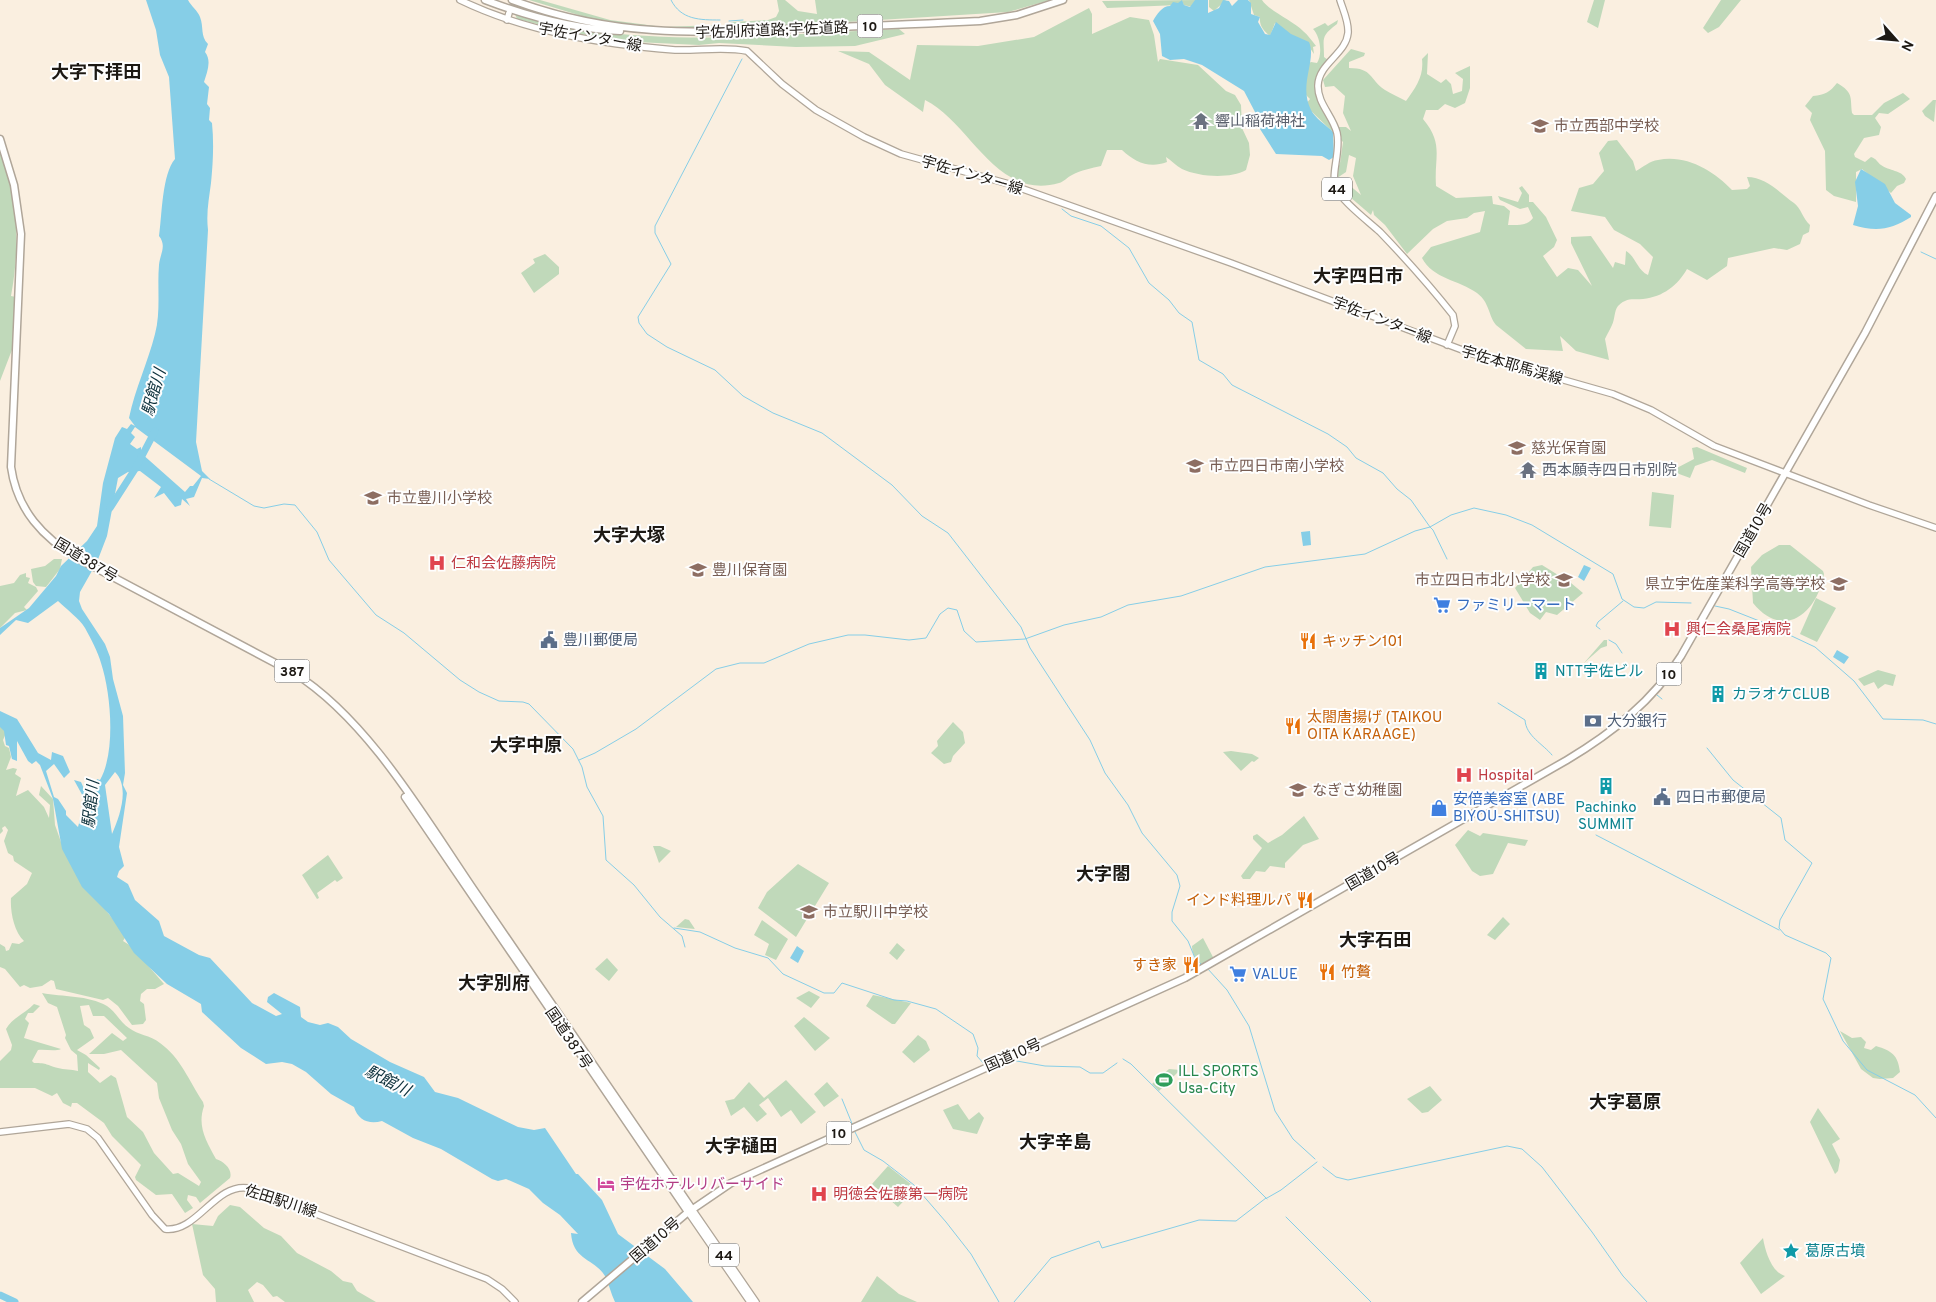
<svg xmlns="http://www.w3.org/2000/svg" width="1936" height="1302" viewBox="0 0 1936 1302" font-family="Overpass,'Noto Sans JP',sans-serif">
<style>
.green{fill:#c0d9ba;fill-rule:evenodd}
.water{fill:#86cee7;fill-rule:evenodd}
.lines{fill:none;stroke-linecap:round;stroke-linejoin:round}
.stream{stroke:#86cee7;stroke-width:1}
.river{stroke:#86cee7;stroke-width:7}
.major-casing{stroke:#b0a699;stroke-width:8}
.highway-casing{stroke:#b0a699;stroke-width:9}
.major{stroke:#fff;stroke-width:5.5}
.highway{stroke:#fff;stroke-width:6}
.labels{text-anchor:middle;stroke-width:4;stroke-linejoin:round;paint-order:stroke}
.shield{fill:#fefefe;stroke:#605e5a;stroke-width:1}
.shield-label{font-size:14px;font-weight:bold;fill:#1d1914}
.street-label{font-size:15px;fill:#1d1914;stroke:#fefefe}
.worship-label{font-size:15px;fill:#5b616d;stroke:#fefefe;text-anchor:start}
.education-label{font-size:15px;fill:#785e54;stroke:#fefefe;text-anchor:start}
.health-label{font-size:15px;fill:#be3a42;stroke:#fefefe;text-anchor:start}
.shop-label{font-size:15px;fill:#366cbe;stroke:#fefefe;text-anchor:start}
.service-label{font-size:15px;fill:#4e5e75;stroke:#fefefe;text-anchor:start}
.food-label{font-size:15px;fill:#c56008;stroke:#fefefe;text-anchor:start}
.culture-label{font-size:15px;fill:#0d838f;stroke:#fefefe;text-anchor:start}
.leisure-label{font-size:15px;fill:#27864d;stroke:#fefefe;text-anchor:start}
.hotel-label{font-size:15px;fill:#b23c85;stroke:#fefefe;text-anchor:start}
.water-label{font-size:16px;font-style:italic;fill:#0c303b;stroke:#fefefe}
.quarter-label{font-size:18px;font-weight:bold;fill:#1d1914;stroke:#fefefe}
</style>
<rect width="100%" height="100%" fill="#faefe0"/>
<path class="green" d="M529,0h11l70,20 53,7 55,-2 1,4h-60l-54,-6z
M777,0h8l13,11 19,3 -2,-14h235l-42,12 -257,16h-21l-3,-3 5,-3 36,-2 8,-3 3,-6z
M1196,0l-4,7 -8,-2 -2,-4 -4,4 -71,3 -5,-7z
M1209,0h17l-12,11 -5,-4z
M1249,0h13c7,11 31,21 41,31 5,4 9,10 13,15l-3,1 1,7 -8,-12 -14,-4 -17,-15 -5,13c-6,-5 -11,-10 -10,-19l-6,-2z
M1594,0h11l-7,28 -11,-6z
M1721,0h20l-22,27 -11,6 -5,-5z
M1089,8l3,6v20l38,-17 19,3 5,15 4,27 2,-3 38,6 28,26 9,4 6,10 1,23 7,15 1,12 -4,15c-16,9 -47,7 -64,-1 -6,-3 -11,-9 -16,-12l1,5c-18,7 -32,0 -45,-12h-15l-6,16c-9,2 -20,4 -29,9 -5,2 -8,7 -13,8 -63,18 -88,-60 -134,-83l-2,12 -38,-27 -16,-21 -31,-13 31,1 41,28 7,-35 61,1 56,-9z
M515,14c44,12 88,20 134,22 83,5 167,-4 250,-7l6,5 -50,12 -59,1 -77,-4 -20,2 -63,-3 -62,-9 -57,-14z
M1338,20l-1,4c-17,13 -13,14 -13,33l4,3 -12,24 16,30 -2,5 7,8h9l5,4 -8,-18 2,-17 -11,-10 -9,1 -2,-7 28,-31 14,4 -1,3 -15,6v6c24,0 20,11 36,22 6,4 14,7 21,11 10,-14 18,-25 16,-42l6,-6 -1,21 14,9 5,-4 5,5 2,10 9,-3 1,-12 -8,-6 15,-7v22l-5,15 -10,5 -10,-4 -7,6h-12l-3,9c21,25 11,37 13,67l20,12 36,-2 1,8 11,2 6,5 -2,14c10,0 19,1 25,-7l-5,-11 -8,2 -20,-9 -2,-4 20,6 4,-9 -3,-5 3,-2 7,9v7h4l13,15 11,23 -3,7 -11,9 14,21 11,-9 10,2 14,16 -21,-43v-6l20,-1 22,32 2,-6 10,3 1,-14c10,6 11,19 22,24l5,-18 -13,-13 -26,-14 -9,-13 -34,-6 8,-23 14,-4 11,-13 -5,-18 9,-12 9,-1 16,21 3,10c7,-4 14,-10 22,-11 28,-6 56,11 74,30l15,-1 3,-3 -3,-9c19,0 33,16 47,26 7,5 9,16 16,22l-1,7 -6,3 -3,9 -13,6 -13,-2 -46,10 -1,8 -20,14 -20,-11c-9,16 -24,28 -44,30 -10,1 -16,-2 -25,7 -4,5 -3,13 -6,19 -2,5 -5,9 -7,14l4,21 -33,-9 -16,-15 3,15 -37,-2 -30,-24c-8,-10 -6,-22 -19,-32 -18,-13 -44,-14 -55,-35l9,-11 49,-15 5,-21 -11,2 -7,5 -20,3 -14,8 -26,25 -22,-29 -11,-10 -1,-5 -2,5 -21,-18 -10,-16 2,-2 19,16 -8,-19 3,-18 -7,-3 -3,17 -9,6 -2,-3 5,-12 3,-21 -35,-34 -2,-4 4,-5 -5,-5 1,-29 5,-3 6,1c6,-9 3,-27 -4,-34l12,-6 3,3z
M1837,83c17,10 13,14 15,30l2,2h18l12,-12 19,-10 7,6 -22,15 -9,-1 -4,5 6,9 -2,8 -15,3 -10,16 1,3 10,5 6,-5c6,2 6,5 10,8 8,6 21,5 25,14l-2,4 -7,3 -6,7 -29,-24 -6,3v30l-22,-6 -8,-6 -1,-39 -15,-31 2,-7 -7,-7 8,-10c12,-1 17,-4 24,-13z
M1933,100h3l-2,22 -9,-6 -3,-5z
M0,147c17,53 21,94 11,149l5,1 -1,45 -15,39z
M545,254l14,13v7l-25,19 -13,-20 14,-10 -2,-4z
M1697,447l50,21 -2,5 -33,-13 -17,6 -5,12 -19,-7 23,-12 -2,-11z
M1652,492l22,3 -3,33 -22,-2z
M1779,545h11l33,26 1,3c-7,39 -40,67 -71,29l-2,-36 11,-12z
M54,559h8l-2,10 -14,18 -10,-1 -3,-4 -2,-13 14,-3z
M1542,565l29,18 12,10 -26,22 -11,-3 -6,8 -10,-7 -15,-25 18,-21z
M26,573v4l4,1 -2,5 8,4 2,4 -14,16 3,3 -12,3 -15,15v-42l14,-3 6,-8z
M1816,598l20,10 -19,34 -17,-8z
M1604,640h3v6l-6,2 -17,15z
M1878,670l18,5 -3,11 -8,-2 -7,5 -4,-7 -10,4 -6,-7z
M953,722l10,10 2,11 -12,13 -2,6 -7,2 -13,-11 7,-7 -1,-5z
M0,725l6,8 -3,7 2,6 4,2 2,9 -5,13 7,-2 4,1 -2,5 6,4 -5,18 12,-6 16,17 5,11 1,-13 -11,-10 2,-9 12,13 2,26 6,17 40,62 25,32 -3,5 8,5 33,38 -9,5h-8l-6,5 -1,7 4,3 2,16 -3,4 -11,1 -14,-19 -10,-8 -5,2 -47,-11 -2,-8 -3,-1 -9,6 -12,2 -6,-3 -4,2 -15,-18 -5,-2v-23l5,3 1,4 3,-1 3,-7 7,1 5,-3c-10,-9 -14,-30 -13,-43l16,-14 5,-11 -18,-12 -1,-5 -5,-3 -4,-12 4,-11 -3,-4 -3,2 1,3 -3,3z
M1231,751l21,3 7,4 -5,4 -2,-1 -11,10 -18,-19z
M1304,816l15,23 -16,6 -18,18v5l-15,-2 -5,6 -9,-1 -6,8h-7l-2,-3 21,-28 -9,-9v-3l4,-2 11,9 14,-8z
M1468,830l12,6 3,-3 45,7 -3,6 -17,-3 -15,31 -13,2 -8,-5 -17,-26z
M653,846h7l11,5 -12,12z
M328,855l15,23 -6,4 -2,-2 -18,13 2,5 -2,1 -15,-24z
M798,864l31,19 -33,54 -38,-29 9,-16z
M1503,917l7,7 -15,16 -8,-5z
M685,919l4,1 6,9 -19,-2z
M762,920l26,19 -12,21 -11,-5 4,-11 -15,-9z
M1203,938l11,21 -11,6c-7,-4 -11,-11 -11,-19z
M897,943l8,7 -8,10 -8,-7z
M607,958l11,12 -9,11 -14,-12z
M809,991l11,6 -9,11 -15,-10z
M42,993c21,4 46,2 65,13 8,5 13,16 22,22 9,7 21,7 31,15 21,15 29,38 43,59l1,4c-7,20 2,35 12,53 8,2 17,11 14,19l-30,25 -4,-6 -8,-2 -1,5 6,8 -8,5 -13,-19 -16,1 -20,-15 -1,-3 6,-12 -29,-29 -8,-13 -27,-20h-5l-1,4 -8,-4 -6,-10 -5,3 -17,-8h-35v-27l11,-11 1,-5 -6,-16c6,-11 20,-16 28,-25l6,2 -7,7h-5l-3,6 4,4 -5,15 37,11c-7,3 -15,0 -23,1l-6,11 2,2c14,0 12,2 24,5 6,2 13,1 20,3l-1,-16 -6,-5 -6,-12 1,-3 -9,-28 -9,-4zM89,1005l4,11h11l23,22 -4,3 -11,-8 -23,21h15l17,-4 36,33 2,15 13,32 9,14 7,20 13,18 -2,4 -21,-13 -5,1 -19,-21 -11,-21 -16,-15 -11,-39 -5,-3 -11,8 -12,-11v-9l11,7 1,-2 -14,-13 -9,-5 17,-12 -4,-9 -6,-4 -4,-19z
M873,995l38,8 -16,21h-3l-26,-18z
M804,1017l26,21 -15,13 -21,-25z
M1840,1031l12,7 9,-1 5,5 -2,6 7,2 5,-4c16,5 22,9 24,26l-7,6 -13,1 -7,-1 -12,-9z
M918,1035l8,6 4,9 -16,13 -12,-11z
M1169,1069l11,1 -21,21 -7,-7z
M786,1080l30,32 -15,12 -10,-14 -10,7 -13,-19 -9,7 8,9 -10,8 -13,-15 -13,9 -6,-15 9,-2 15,-17 15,16z
M827,1082l12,14 -15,11 -10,-13z
M1430,1086l12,14 -14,12 -6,1 -15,-14z
M958,1104l11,16 10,-8 5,6 -7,16 -24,-5 -10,-19z
M1818,1108l22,31 -8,5 8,16 -2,11 -3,3 -25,-52z
M888,1166l28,22 -18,19 -26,-23z
M230,1205l10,2 24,21 17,8 16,17 34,18 12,10 9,2 5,8 19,11h-91l-8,-6 -4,1 -10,-12 -6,-3 -9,8 6,12h-38l-1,-13 -12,-14 -11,-51 21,2 5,-10z
M1763,1238c2,12 8,34 22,38l-24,18 -21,-31z
M877,1276l22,18 18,8h-56z"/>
<path class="water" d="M146,0h42c3,6 10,11 12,17 4,10 0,19 8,27l-3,8c7,9 2,20 -1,30l5,5 -2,17 3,4 -1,12 3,3c2,20 1,40 -1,60 -2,16 -5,30 -3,47l-12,212 6,29 8,8 -8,-1 -8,19 -8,2 4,7 -8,-7 -1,6 -6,2 -11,-14 -10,5 7,-11 -21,-16 -12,1 -10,6 -11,58 -10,26 -17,30 -1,9 3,8 23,35 5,13 3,22 10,37 2,57 -2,12 4,8 -8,54 5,19 -5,5 -2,6 11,7 7,16 24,21 5,15 35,19 11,3 42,45 24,13 6,-2 -15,-12 1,-5 6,-4 26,14 1,10 7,5 12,3 8,-2 10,4 13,12 39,23 34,15 11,15 23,6 60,29 16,3 11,-2 31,46h2l24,26 16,34 47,35 28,33h-78c-4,-8 -6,-18 -10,-26 -11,-18 -32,-15 -34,-43l7,1 -18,-19 -17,-12 -14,-14 -23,-10 -8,2 -6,-2 -51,-30 -28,-11 -31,-17c-13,4 -24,-1 -28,-14l-23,-13 -25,-22 -14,-8 -10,-2 -16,2 -25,-16 -39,-36 -1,-8 -34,-20 -33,-31 -25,-39 -27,-27 -20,-38 -9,-50 -13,-34 -4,-4 -4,3 -4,-3 -11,-20v20l-5,-2 -3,-13 -3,-1 -2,-14 -4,-4v-16l17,8 21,34 13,7 1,-8 11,4 7,16 -6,6 -10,-14 -8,7 8,26 4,2 8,12v4l12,12 7,-27 -11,-20 7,2 8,18 8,-21 3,1c16,-28 11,-87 1,-117 -3,-11 -10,-24 -16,-35 -6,-10 -18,-18 -27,-27l-30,22 -12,-3 -16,15v-7l29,-20 27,-32 5,-10 26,-25 10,-15 6,-43 12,-45 7,-11 5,2 4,-5 4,2 -6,-8c6,-29 19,-56 26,-84 6,-23 2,-47 4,-69 1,-11 8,-19 0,-29 3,-21 3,-62 16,-77l-6,-82 -9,-22 -4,-25zM135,427l66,49 -8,10h-3l-5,6 -44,-39v-6l-4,2 -7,-5 5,-7 -4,-4zM115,772c15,15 5,44 -3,62l-7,-49z
M1182,0l2,5 6,2 5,-7h13v13l11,-5 4,-8 6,1 3,5 6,-6h10l3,3v11l9,3 -2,5 7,12 5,1 6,-13 15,12 18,8c8,18 -11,43 2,68 4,8 15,15 22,22l1,25 -5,3 -7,-4 -46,-2 -16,-25 -5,-17 -11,-21 -42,-26 -18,-6 -14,1 -8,-4 -2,-22 -7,-13c4,-7 9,-15 17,-15l3,-4 5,1z
M1861,169l24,15 10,19 16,12v2c-20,13 -35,15 -58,8l5,-19 -3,-24z
M1310,531l1,14 -8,1 -2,-14z
M1584,565l7,3 -7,13 -6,-4z
M1837,650l12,7 -5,7 -11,-7z
M797,946l7,5 -6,12 -8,-5z"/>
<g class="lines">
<path class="stream" d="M671,0c10,20 29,20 49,20
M729,21l14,-1
M742,59l-87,167v7l16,31 -33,53 1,6 8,11 20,13 48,23 28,26 30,17 49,20 70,52 30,31 26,17 73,94 9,21 60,92 15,33 23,32 14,28 35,42 3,11 -8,26v9l16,20 7,17 8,8
M1062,209l9,7 30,10 28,22 20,35 20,17 10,13 13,9 7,38 24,14 9,11 96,49 19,13 9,11 27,15 14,16 14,11 19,27 21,-12 23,-7 32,7 26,10 81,49 9,25 12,8 10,1 12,-6 35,1
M1921,252l15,7
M209,479l45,27 10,2 20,-4 11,1 22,27 12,28 47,55 28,18 56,47 19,12 20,9 24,1 6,2 44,45 9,18 5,20 16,29 3,44 28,25 26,32 22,19 3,11
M1715,606l14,3 33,13 53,25 39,34 29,38 40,1 13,4
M1600,629l-4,-3 2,-4 25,-21
M1609,640l7,4 6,9
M1657,695l5,4
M1498,703l27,17c1,16 18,24 27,35
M1707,748l26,32 48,38 4,22 27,23 -32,57 -1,8 6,7 41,18 5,5 -8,41 20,42 24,29 48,25 21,23
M579,760l16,-7 41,-24 80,-60 24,-6h24l45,-19 39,-9h17l44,5 17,-2 14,-24 8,-6 9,2 7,21 12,11 49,-3 39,-14 37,-8 27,-12 53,-9 84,-29 100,-13 50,-23 15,-4 3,3 14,29
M1596,835l183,95
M674,928l26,4 35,16 33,10 15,16 41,19h10l8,-10 52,17 13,1 29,8 37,25 5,14 -1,8 7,8 6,-1
M1207,968l20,22 22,36 26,85 18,28 22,20
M1123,1059l8,5 136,135
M1011,1060l34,6 35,1 10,6h13l14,-10
M842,1099l11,27
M854,1130l10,20 19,11 31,24 32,37 25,32 28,48
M1323,1167l13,10 12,3 159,-34 15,3 20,18 50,65 31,44 24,26
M1267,1198l14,-8 36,-28
M1286,1217l85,85
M1014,1302l37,-44 48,-17 3,7 97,-28 37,1 30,-23"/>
<path class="river" d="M110,508l25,-39 20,-38
M0,1295l15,7"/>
<g class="major-casing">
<path id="major" d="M460,0c66,32 142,44 215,50 23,1 49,-4 72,1l35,33 34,26 48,27 37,17 108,30 222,79 242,91 140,40 38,16 63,36 155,59 67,23
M1340,0c3,10 9,22 8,33 -2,21 -29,30 -30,52 -1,18 15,31 19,48 4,18 -6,40 -2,53 5,14 33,35 45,46 25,26 50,54 73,83l2,11 -8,19
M507,20l2,-7
M0,1132l69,-8 18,5 11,9 54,77 13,14c32,4 50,-46 83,-41l239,91 15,10 13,13
M692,1209l64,93
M688,1212l62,90"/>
</g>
<g class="highway-casing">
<path id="highway" d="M485,0c42,16 90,29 135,31
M512,0c105,39 189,33 298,28 57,-2 113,-4 170,-7l37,-6 46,-15
M0,139l14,46 7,49 -10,233c6,43 32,71 68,92l215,114c75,47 132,147 182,220 72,105 144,210 216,316
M405,797l283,415
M582,1302l105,-89 44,-30 454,-205 382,-218c45,-27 86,-59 114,-104l184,-323 71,-137"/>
</g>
<use href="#major" class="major"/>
<use href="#highway" class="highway"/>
</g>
<defs>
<g id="temple-bare" transform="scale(1.35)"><path d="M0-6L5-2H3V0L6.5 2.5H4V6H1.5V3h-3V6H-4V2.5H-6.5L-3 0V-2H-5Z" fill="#6b7280" stroke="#fefefe" stroke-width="2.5" paint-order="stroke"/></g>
<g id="school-bare" transform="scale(1.35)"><path d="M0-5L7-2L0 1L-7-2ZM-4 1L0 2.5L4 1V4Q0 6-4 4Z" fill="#8d6e63" stroke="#fefefe" stroke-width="2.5" paint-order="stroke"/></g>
<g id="hospital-bare" transform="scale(1.35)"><path d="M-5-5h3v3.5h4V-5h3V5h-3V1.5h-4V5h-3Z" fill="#e0444e" stroke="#fefefe" stroke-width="2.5" paint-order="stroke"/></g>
<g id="supermarket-bare" transform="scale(1.35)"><path d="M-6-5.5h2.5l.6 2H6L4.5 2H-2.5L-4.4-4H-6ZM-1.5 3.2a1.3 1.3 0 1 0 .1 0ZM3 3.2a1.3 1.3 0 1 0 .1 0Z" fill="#3f7fe0" stroke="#fefefe" stroke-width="2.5" paint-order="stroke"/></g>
<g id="civic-bare" transform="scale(1.35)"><path d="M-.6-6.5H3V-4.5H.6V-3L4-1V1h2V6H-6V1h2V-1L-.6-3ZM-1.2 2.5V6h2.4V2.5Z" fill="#5c6f8a" stroke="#fefefe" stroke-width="2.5" paint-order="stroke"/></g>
<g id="restaurant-bare" transform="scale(1.35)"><path d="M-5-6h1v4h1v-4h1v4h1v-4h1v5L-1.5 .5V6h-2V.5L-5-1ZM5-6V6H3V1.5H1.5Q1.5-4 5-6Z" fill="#e8710a" stroke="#fefefe" stroke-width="2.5" paint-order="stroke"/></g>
<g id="building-bare" transform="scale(1.35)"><path d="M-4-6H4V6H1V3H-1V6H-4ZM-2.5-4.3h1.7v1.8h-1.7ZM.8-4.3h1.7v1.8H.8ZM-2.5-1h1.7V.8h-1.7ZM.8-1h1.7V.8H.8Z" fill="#0f9aa8" stroke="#fefefe" stroke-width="2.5" paint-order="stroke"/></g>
<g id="bank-bare" transform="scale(1.35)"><path d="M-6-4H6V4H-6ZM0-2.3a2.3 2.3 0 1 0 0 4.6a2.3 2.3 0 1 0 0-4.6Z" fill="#5c6f8a" stroke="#fefefe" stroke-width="2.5" paint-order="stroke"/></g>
<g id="shop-bare" transform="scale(1.35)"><path d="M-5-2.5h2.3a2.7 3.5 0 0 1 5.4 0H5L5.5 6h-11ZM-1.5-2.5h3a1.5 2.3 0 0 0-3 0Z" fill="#3f7fe0" stroke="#fefefe" stroke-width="2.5" paint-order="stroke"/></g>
<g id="stadium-bare" transform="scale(1.35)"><path d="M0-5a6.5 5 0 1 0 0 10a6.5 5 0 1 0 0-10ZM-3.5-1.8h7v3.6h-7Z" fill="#2e9e5b" stroke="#fefefe" stroke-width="2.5" paint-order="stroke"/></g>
<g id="hotel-bare" transform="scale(1.35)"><path d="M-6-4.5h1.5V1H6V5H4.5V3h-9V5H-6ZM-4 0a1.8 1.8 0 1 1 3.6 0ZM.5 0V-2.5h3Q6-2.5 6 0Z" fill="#d1479c" stroke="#fefefe" stroke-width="2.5" paint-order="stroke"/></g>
<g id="sight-bare" transform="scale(1.35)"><path d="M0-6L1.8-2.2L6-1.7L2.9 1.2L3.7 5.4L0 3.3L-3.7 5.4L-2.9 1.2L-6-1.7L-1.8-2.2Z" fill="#0f9aa8" stroke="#fefefe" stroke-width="2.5" paint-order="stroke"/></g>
</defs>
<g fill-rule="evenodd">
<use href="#temple-bare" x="1201" y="121"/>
<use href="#school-bare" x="1540" y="126"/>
<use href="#school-bare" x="1517" y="448"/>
<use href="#school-bare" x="1195" y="466"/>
<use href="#temple-bare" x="1528" y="470"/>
<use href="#school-bare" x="373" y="498"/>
<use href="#hospital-bare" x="437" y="563"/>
<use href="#school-bare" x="698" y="570"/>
<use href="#school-bare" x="1564" y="580"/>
<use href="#school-bare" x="1839" y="584"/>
<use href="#supermarket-bare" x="1442" y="605"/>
<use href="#hospital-bare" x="1672" y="629"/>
<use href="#civic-bare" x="549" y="640"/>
<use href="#restaurant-bare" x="1308" y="641"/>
<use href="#building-bare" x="1541" y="671"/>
<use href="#building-bare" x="1718" y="694"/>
<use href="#bank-bare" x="1593" y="721"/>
<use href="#restaurant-bare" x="1293" y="726"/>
<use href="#hospital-bare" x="1464" y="775"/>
<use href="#building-bare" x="1606" y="786"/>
<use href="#school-bare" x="1298" y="790"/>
<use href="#civic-bare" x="1662" y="797"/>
<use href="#shop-bare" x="1439" y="808"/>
<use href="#restaurant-bare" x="1305" y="900"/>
<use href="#school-bare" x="809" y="912"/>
<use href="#restaurant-bare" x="1191" y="965"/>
<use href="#restaurant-bare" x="1327" y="972"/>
<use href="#supermarket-bare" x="1238" y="974"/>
<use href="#stadium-bare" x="1164" y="1080"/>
<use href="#hotel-bare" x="606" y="1184"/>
<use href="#hospital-bare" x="819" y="1194"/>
<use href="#sight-bare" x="1791" y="1251"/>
</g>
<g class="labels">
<g class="shield">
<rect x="857.5" y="14.5" width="25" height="23" rx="4"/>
<rect x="1322" y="177.5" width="30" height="23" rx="4"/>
<rect x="274.5" y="659.5" width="35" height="23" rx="4"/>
<rect x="1656.5" y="662.5" width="25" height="23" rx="4"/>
<rect x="826.5" y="1121.5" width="25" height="23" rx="4"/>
<rect x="709" y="1243.5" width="30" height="23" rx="4"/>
</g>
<g class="shield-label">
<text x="870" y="31">10</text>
<text x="1337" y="194">44</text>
<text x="292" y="676">387</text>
<text x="1669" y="679">10</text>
<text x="839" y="1138">10</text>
<text x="724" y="1260">44</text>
</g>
<g class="street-label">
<text transform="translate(772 30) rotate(-2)" y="5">宇佐別府道路;宇佐道路</text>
<text transform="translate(590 37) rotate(10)" y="5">宇佐インター線</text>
<text transform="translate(972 175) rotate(16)" y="5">宇佐インター線</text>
<text transform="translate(1382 320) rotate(21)" y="5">宇佐インター線</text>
<text transform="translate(1512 365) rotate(16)" y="5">宇佐本耶馬渓線</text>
<text transform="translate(1753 530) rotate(-60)" y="5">国道10号</text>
<text transform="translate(86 560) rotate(31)" y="5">国道387号</text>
<text transform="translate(1373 871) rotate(-30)" y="5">国道10号</text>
<text transform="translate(569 1038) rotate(56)" y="5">国道387号</text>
<text transform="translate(1013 1055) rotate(-24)" y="5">国道10号</text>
<text transform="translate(281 1201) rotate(18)" y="5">佐田駅川線</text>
<text transform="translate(655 1240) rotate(-41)" y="5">国道10号</text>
</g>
<g class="worship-label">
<text x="1215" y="126">響山稲荷神社</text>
<text x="1542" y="475">西本願寺四日市別院</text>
</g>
<g class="education-label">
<text x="1554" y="131">市立西部中学校</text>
<text x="1531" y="453">慈光保育園</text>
<text x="1209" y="471">市立四日市南小学校</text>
<text x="387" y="503">市立豊川小学校</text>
<text x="712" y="575">豊川保育園</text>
<text x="1550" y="585" text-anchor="end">市立四日市北小学校</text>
<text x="1825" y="589" text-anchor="end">県立宇佐産業科学高等学校</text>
<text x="1312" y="795">なぎさ幼稚園</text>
<text x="823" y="917">市立駅川中学校</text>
</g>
<g class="health-label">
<text x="451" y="568">仁和会佐藤病院</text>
<text x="1686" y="634">興仁会桑尾病院</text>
<text x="1478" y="780">Hospital</text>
<text x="833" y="1199">明徳会佐藤第一病院</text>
</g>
<g class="shop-label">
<text x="1456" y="610">ファミリーマート</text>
<text x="1453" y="804">安倍美容室 (ABE<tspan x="1453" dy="17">BIYOU-SHITSU)</tspan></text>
<text x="1252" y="979">VALUE</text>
</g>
<g class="service-label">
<text x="563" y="645">豊川郵便局</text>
<text x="1607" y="726">大分銀行</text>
<text x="1676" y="802">四日市郵便局</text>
</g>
<g class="food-label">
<text x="1322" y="646">キッチン101</text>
<text x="1307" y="722">太閤唐揚げ (TAIKOU<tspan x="1307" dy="17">OITA KARAAGE)</tspan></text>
<text x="1291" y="905" text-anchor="end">インド料理ルパ</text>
<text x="1177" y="970" text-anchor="end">すき家</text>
<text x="1341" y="977">竹贅</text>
</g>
<g class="culture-label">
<text x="1555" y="676">NTT宇佐ビル</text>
<text x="1732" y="699">カラオケCLUB</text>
<text x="1606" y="812" text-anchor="middle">Pachinko<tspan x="1606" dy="17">SUMMIT</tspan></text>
<text x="1805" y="1256">葛原古墳</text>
</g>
<g class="leisure-label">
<text x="1178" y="1076">ILL SPORTS<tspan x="1178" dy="17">Usa-City</tspan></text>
</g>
<g class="hotel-label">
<text x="620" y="1189">宇佐ホテルリバーサイド</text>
</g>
<g class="water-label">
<text transform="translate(153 392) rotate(-74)" y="6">駅館川</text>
<text transform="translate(90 804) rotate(-84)" y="6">駅館川</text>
<text transform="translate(388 1080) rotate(27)" y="6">駅館川</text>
</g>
<g class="quarter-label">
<text x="96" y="78">大字下拝田</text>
<text x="1358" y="282">大字四日市</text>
<text x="629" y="541">大字大塚</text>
<text x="526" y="751">大字中原</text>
<text x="1103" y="880">大字閤</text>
<text x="1375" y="946">大字石田</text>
<text x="494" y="989">大字別府</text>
<text x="1625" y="1108">大字葛原</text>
<text x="1055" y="1148">大字辛島</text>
<text x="741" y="1152">大字樋田</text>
</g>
</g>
<g transform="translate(1896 40) rotate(117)" stroke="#fefefe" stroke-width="4" paint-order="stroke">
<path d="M0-4L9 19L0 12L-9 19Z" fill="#1d1914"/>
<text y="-8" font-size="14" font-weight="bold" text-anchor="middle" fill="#1d1914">N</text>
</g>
</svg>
